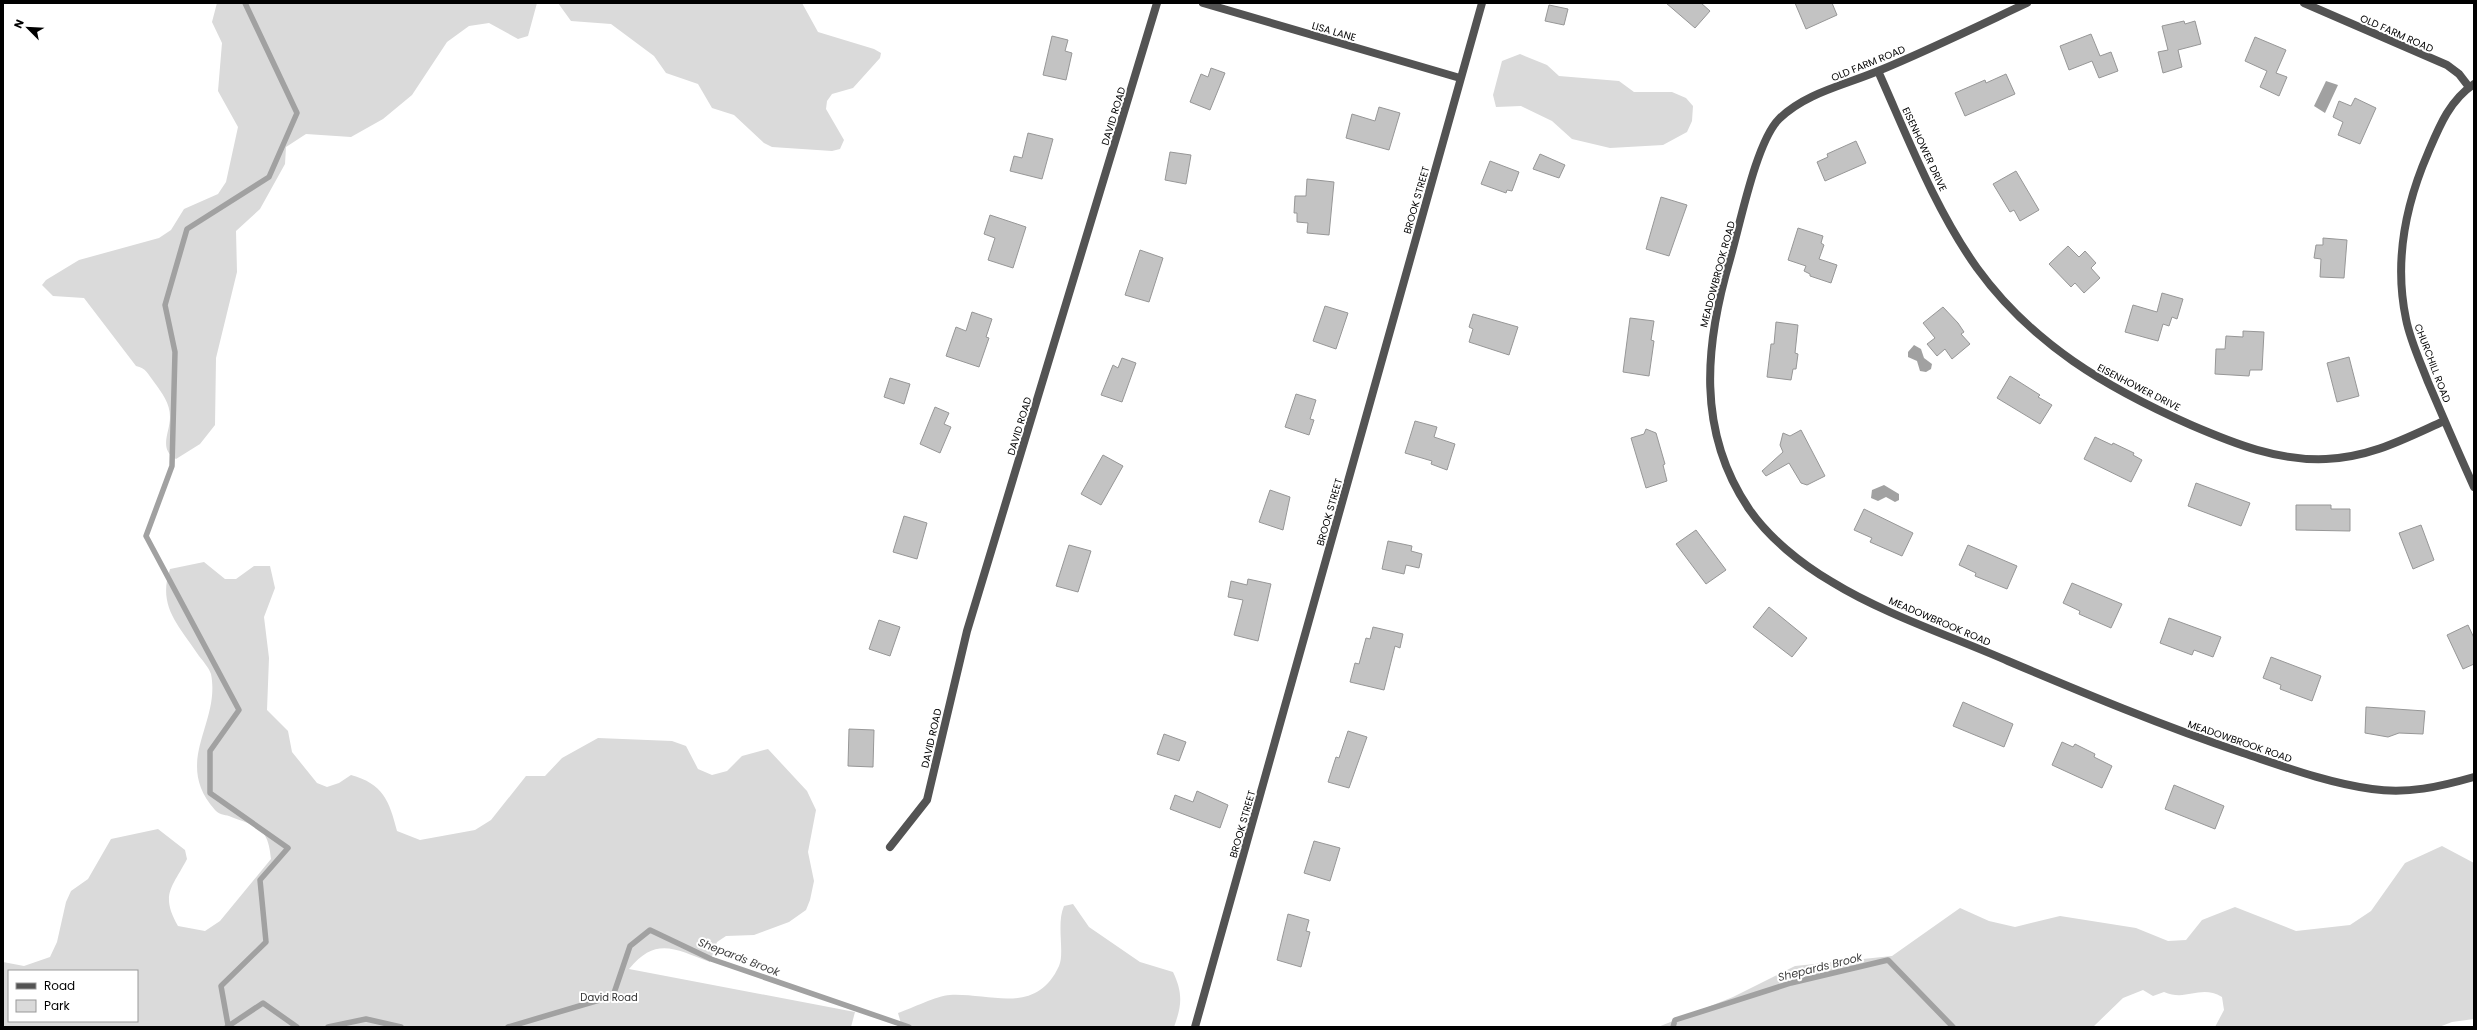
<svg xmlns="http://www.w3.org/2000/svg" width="2477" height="1030" viewBox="0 0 2477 1030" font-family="Poppins,sans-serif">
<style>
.green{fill:#dadada;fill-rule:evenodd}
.water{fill:#a1a1a1}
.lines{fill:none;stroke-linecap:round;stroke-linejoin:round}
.stream{stroke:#a1a1a1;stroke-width:5.5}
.building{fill:#c3c3c3;stroke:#979797}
.minor{stroke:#535353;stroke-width:8}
.labels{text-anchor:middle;stroke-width:4;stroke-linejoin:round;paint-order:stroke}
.street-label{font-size:10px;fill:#000;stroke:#fff}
.park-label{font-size:10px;fill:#313131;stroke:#fff}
.water-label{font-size:11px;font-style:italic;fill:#424242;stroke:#fff}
</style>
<rect width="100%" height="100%" fill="#fff"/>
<path class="green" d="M217,3h320l-9,33 -10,3 -29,-16 -20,3 -22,16 -35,53 -29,24 -32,18 -45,-3 -20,13 -1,17 -25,45 -24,22 1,41 -21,86 -1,67 -15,19 -24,15c-18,-10 -6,-26 -6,-42 0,-14 -8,-24 -16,-35 -6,-8 -8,-14 -18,-16l-52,-68 -31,-2 -11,-11 4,-5 33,-20 80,-22 12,-8 13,-21 34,-15 8,-12 12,-55 -20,-36 4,-48 -10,-21z
M558,3h244l16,29 56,17 7,4 -1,5 -27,30 -21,6 -5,7 -1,8 18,31 -4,9 -8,2 -60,-4 -8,-4 -30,-28 -22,-7 -14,-24 -32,-11 -12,-17 -43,-32 -40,-3z
M1520,54l27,11 12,11 60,5 15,11h38l14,6 7,8 -1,15 -5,11 -24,13 -53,3 -38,-9 -20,-18 -31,-15 -25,1 -3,-12 9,-34z
M204,562l21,17h11l18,-13h16l5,22 -11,29 5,41 -2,52 21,21 4,21 25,31 10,4 12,-4 12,-8c32,9 38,25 46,56l23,9 55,-10 16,-10 35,-44h19l17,-18 36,-20 74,3 14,5 12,23 14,6 15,-4 15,-15 26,-7 39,42 9,19 -8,42 6,29 -4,19 -4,10 -17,12 -35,13 -28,1 -9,6 -7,20c-35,-13 -54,-26 -81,7l226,43 -4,15h-848v-65l21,4 26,-9 7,-15 9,-40 5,-11 17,-12 23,-40 47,-10 27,21 2,9c-15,29 -27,35 -9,67l27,5 15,-10 51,-62c-3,-33 -14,-32 -42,-43 -4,-1 -11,-2 -14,-6 -43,-49 6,-86 -4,-136 -2,-6 -8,-13 -12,-18 -20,-31 -42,-49 -29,-87zM9,971h128v50h-128z
M2442,846l32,17v156l-22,3 -13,5h-224l9,-17 -2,-13c-22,-13 -35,5 -58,-5l-11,4 -10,-6 -20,8 -30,29h-435l75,-30 62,-31 97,-10 68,-48 29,13 26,6 45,-11 76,12 32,13 18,-1 16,-20 33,-13 61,24 54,-6 21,-14 34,-48z
M1073,904l16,23 51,35 33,10c10,21 9,33 1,55h-272l-4,-14c15,-5 38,-17 52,-18 41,-2 86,21 109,-29 6,-13 -3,-42 5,-60z"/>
<path class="water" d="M2326,81l12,4 -13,28 -11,-7z
M1914,345l7,4 3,9 8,6 -1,5 -5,3 -6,-1 -3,-10 -9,-4v-5z
M1884,485l15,9v6l-4,2 -9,-5 -8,4 -7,-3 1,-8z"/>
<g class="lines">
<path class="stream" d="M228,1025l-7,-39 45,-44 -6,-62 28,-32 -78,-55v-42l29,-41 -93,-174 26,-70 3,-114 -10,-47 22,-76 82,-52 28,-64 -52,-110
M227,1027l36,-24 34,24
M328,1027l38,-8 35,8
M508,1027l105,-31 17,-50 20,-16 61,29 198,68
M1673,1027l2,-7 116,-37 97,-23 65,67"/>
</g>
<path class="building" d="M1666,3h35l9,8 -15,17z
M1795,3h37l5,12 -31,14z
M1549,5l19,4 -4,16 -19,-4z
M2184,21l1,3 10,-3 6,23 -23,6 4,17 -19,6 -5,-21 10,-2 -6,-24z
M2091,34l9,22 11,-4 7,19 -19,7 -7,-17 -23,9 -9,-24z
M1052,36l16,4 -3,11 7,2 -6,27 -23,-5z
M2255,37l31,13 -10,23 11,4 -8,19 -19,-9 7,-16 -22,-10z
M1211,68l14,5 -15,37 -20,-8 11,-28 7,3z
M2006,74l9,20 -50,22 -10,-23 30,-13 1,3z
M2355,98l21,10 -16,36 -22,-9 5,-13 -10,-5 6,-16 12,5z
M1379,107l21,6 -11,37 -43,-12 6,-24 23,7z
M1028,133l25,6 -11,40 -32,-8 4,-15 8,2z
M1856,141l10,22 -41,18 -8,-19 11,-5 -1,-3z
M1170,152l21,3 -5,29 -21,-4z
M1540,154l25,11 -6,13 -26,-9z
M1490,161l29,11 -7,19 -5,-1 -1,3 -25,-9z
M2016,171l23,39 -19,11 -6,-11 -4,2 -17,-28z
M1307,179l27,3 -5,53 -22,-2 1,-10 -11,-1v-9h-3l1,-17h11z
M1661,197l26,8 -18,51 -23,-7z
M990,215l36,12 -13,41 -25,-8 7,-22 -11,-4z
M1798,228l25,8 -2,7 3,2 -5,14 18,6 -6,18 -21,-7v-2l-6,-3 2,-5 -18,-6z
M2323,238l24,2 -3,38 -24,-1 1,-18 -7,-1 2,-13h7z
M2068,246l11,11 6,-6 11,12 -5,5 9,10 -16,15 -9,-10 -4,4 -22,-23z
M1140,250l23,8 -14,44 -24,-7z
M2162,293l21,6 -6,20 -5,-2 -3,9 -6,-2 -5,17 -33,-9 8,-27 24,7z
M1325,306l23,7 -12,36 -23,-8z
M1943,307l15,16 6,9 -3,2 9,10 -18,15 -7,-10 -8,7 -10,-12 8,-6 -12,-15z
M972,312l20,7 -6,18 3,1 -10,29 -33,-11 10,-29 10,4z
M1473,314l45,13 -9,28 -40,-13 4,-13 -4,-2z
M1630,318l24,3 -3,19 3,1 -5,35 -26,-4z
M1776,322l22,3 -3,28 3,1 -2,15h-3l-2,11 -24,-3 4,-33h3z
M2243,331l21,1 -2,38h-12l-1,6 -34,-2 1,-25h9l1,-13 17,1z
M2349,357l10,39 -22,6 -10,-39z
M1122,358l14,5 -14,39 -21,-7 12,-30 5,3z
M2010,376l30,19 -2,2 14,8 -12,19 -43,-26z
M890,378l20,6 -6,20 -20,-7z
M1296,394l20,6 -6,19 4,1 -5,15 -24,-8z
M935,407l14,6 -5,11 7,3 -11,26 -20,-9z
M1415,421l22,6 -3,10 21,7 -8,26 -16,-6 1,-3 -27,-8z
M1646,429l10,4 9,31 -2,1 4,16 -21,7 -15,-50 13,-4z
M1801,430l24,46 -18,9 -6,-2 -12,-20 -23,13 -4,-5 21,-19 -3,-7 3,-12 7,3z
M2095,437l17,8 1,-2 21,10 -1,2 9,5 -11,22 -47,-23z
M1103,455l20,11 -22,39 -20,-11z
M2196,483l54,20 -9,23 -53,-20z
M1270,490l20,7 -7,33 -24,-8z
M2296,505h35v4h19v22l-54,-1z
M1864,509l49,24 -11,23 -32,-14 2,-4 -18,-8z
M904,516l23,7 -10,36 -24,-7z
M2421,525l13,35 -21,9 -14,-36z
M1696,530l30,40 -20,14 -30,-40z
M1388,541l24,5 -1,5 11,3 -3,14 -13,-3 -2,9 -22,-5z
M1069,545l22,6 -13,41 -22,-6z
M1968,545l49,21 -10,23 -32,-13 1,-3 -17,-8z
M1248,579l23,5 -13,57 -24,-6 9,-35 -15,-3 3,-16 16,4z
M2072,583l50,21 -11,24 -32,-14 1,-3 -17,-8z
M1769,607l38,31 -15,19 -39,-30z
M2169,618l52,19 -8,20 -19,-7 -2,5 -32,-12z
M879,620l21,7 -10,29 -21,-7z
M2468,625l6,13v26l-11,5 -16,-34z
M1373,627l30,7 -3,14 -5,-2 -11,44 -34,-8 5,-19 4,1 7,-26 4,1z
M2271,657l50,19 -9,25 -32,-12 1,-4 -18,-7z
M1963,702l50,22 -9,23 -51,-21z
M2366,707l59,4 -2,23 -24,-1 -11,4 -23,-4z
M849,729l25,1 -1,37 -25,-1z
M1348,731l19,6 -18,51 -21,-6 8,-25 3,1z
M1164,734l22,8 -7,19 -22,-7z
M2062,742l11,5 2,-3 20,10 -1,3 18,9 -10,22 -50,-23z
M2174,785l50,21 -9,23 -50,-20z
M1197,791l31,14 -8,23 -50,-19 5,-14 18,7z
M1314,841l26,7 -10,33 -26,-8z
M1288,914l21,6 -3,11 4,1 -9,35 -24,-7z"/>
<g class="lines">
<path class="minor" d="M1203,3l257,75
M2027,3c-49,23 -98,47 -149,68 -33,14 -73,22 -99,48 -23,23 -39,106 -49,140 -25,85 -34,172 19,250 20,29 52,55 83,73 52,32 119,54 176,79 78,33 155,65 235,92 42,14 85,30 129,36 36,5 67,-2 102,-12
M2304,3l143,62 12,9 10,13
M1878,71c30,67 57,138 99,197 55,76 130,120 214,157 44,19 87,36 135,34 45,-2 78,-20 118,-38
M2474,84c-25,17 -35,43 -46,69 -23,53 -34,109 -22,166 4,21 14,42 22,63 15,35 30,70 46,105
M890,847l37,-47 40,-169 190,-628
M1195,1027l287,-1024"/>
</g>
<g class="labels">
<g class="street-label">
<text transform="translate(1334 31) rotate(16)" y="4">LISA LANE</text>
<text transform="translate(2397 33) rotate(24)" y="4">OLD FARM ROAD</text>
<text transform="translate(1868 63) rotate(-22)" y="4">OLD FARM ROAD</text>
<text transform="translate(1113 116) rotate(-73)" y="4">DAVID ROAD</text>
<text transform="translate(1925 149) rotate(65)" y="4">EISENHOWER DRIVE</text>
<text transform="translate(1416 200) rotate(-74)" y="4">BROOK STREET</text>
<text transform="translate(1717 274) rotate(-75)" y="4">MEADOWBROOK ROAD</text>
<text transform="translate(2433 363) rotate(69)" y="4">CHURCHILL ROAD</text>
<text transform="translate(2139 387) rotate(27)" y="4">EISENHOWER DRIVE</text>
<text transform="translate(1019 426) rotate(-73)" y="4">DAVID ROAD</text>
<text transform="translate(1329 512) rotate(-74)" y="4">BROOK STREET</text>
<text transform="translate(1940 621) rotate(23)" y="4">MEADOWBROOK ROAD</text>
<text transform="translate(931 738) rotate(-77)" y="4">DAVID ROAD</text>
<text transform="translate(2240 741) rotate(19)" y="4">MEADOWBROOK ROAD</text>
<text transform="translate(1242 824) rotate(-74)" y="4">BROOK STREET</text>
</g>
<g class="park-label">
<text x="609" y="1001">David Road</text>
</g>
<g class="water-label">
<text transform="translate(739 957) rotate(21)" y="4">Shepards Brook</text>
<text transform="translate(1820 967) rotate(-14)" y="4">Shepards Brook</text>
</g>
</g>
<rect width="2477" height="1030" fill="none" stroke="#000000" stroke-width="8"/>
<rect x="8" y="970" width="130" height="52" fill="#ffffff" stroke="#999999"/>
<rect x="16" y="983" width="20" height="6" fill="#535353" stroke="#999999"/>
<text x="44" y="990" font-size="12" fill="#000000">Road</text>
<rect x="16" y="1000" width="20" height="12" fill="#dadada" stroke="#999999"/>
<text x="44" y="1010" font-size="12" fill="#000000">Park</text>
<g transform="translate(28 28) rotate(294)" stroke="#ffffff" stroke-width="3" paint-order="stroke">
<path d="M0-3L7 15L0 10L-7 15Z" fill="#000000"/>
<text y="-6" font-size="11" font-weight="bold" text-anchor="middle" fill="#000000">N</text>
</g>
</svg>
